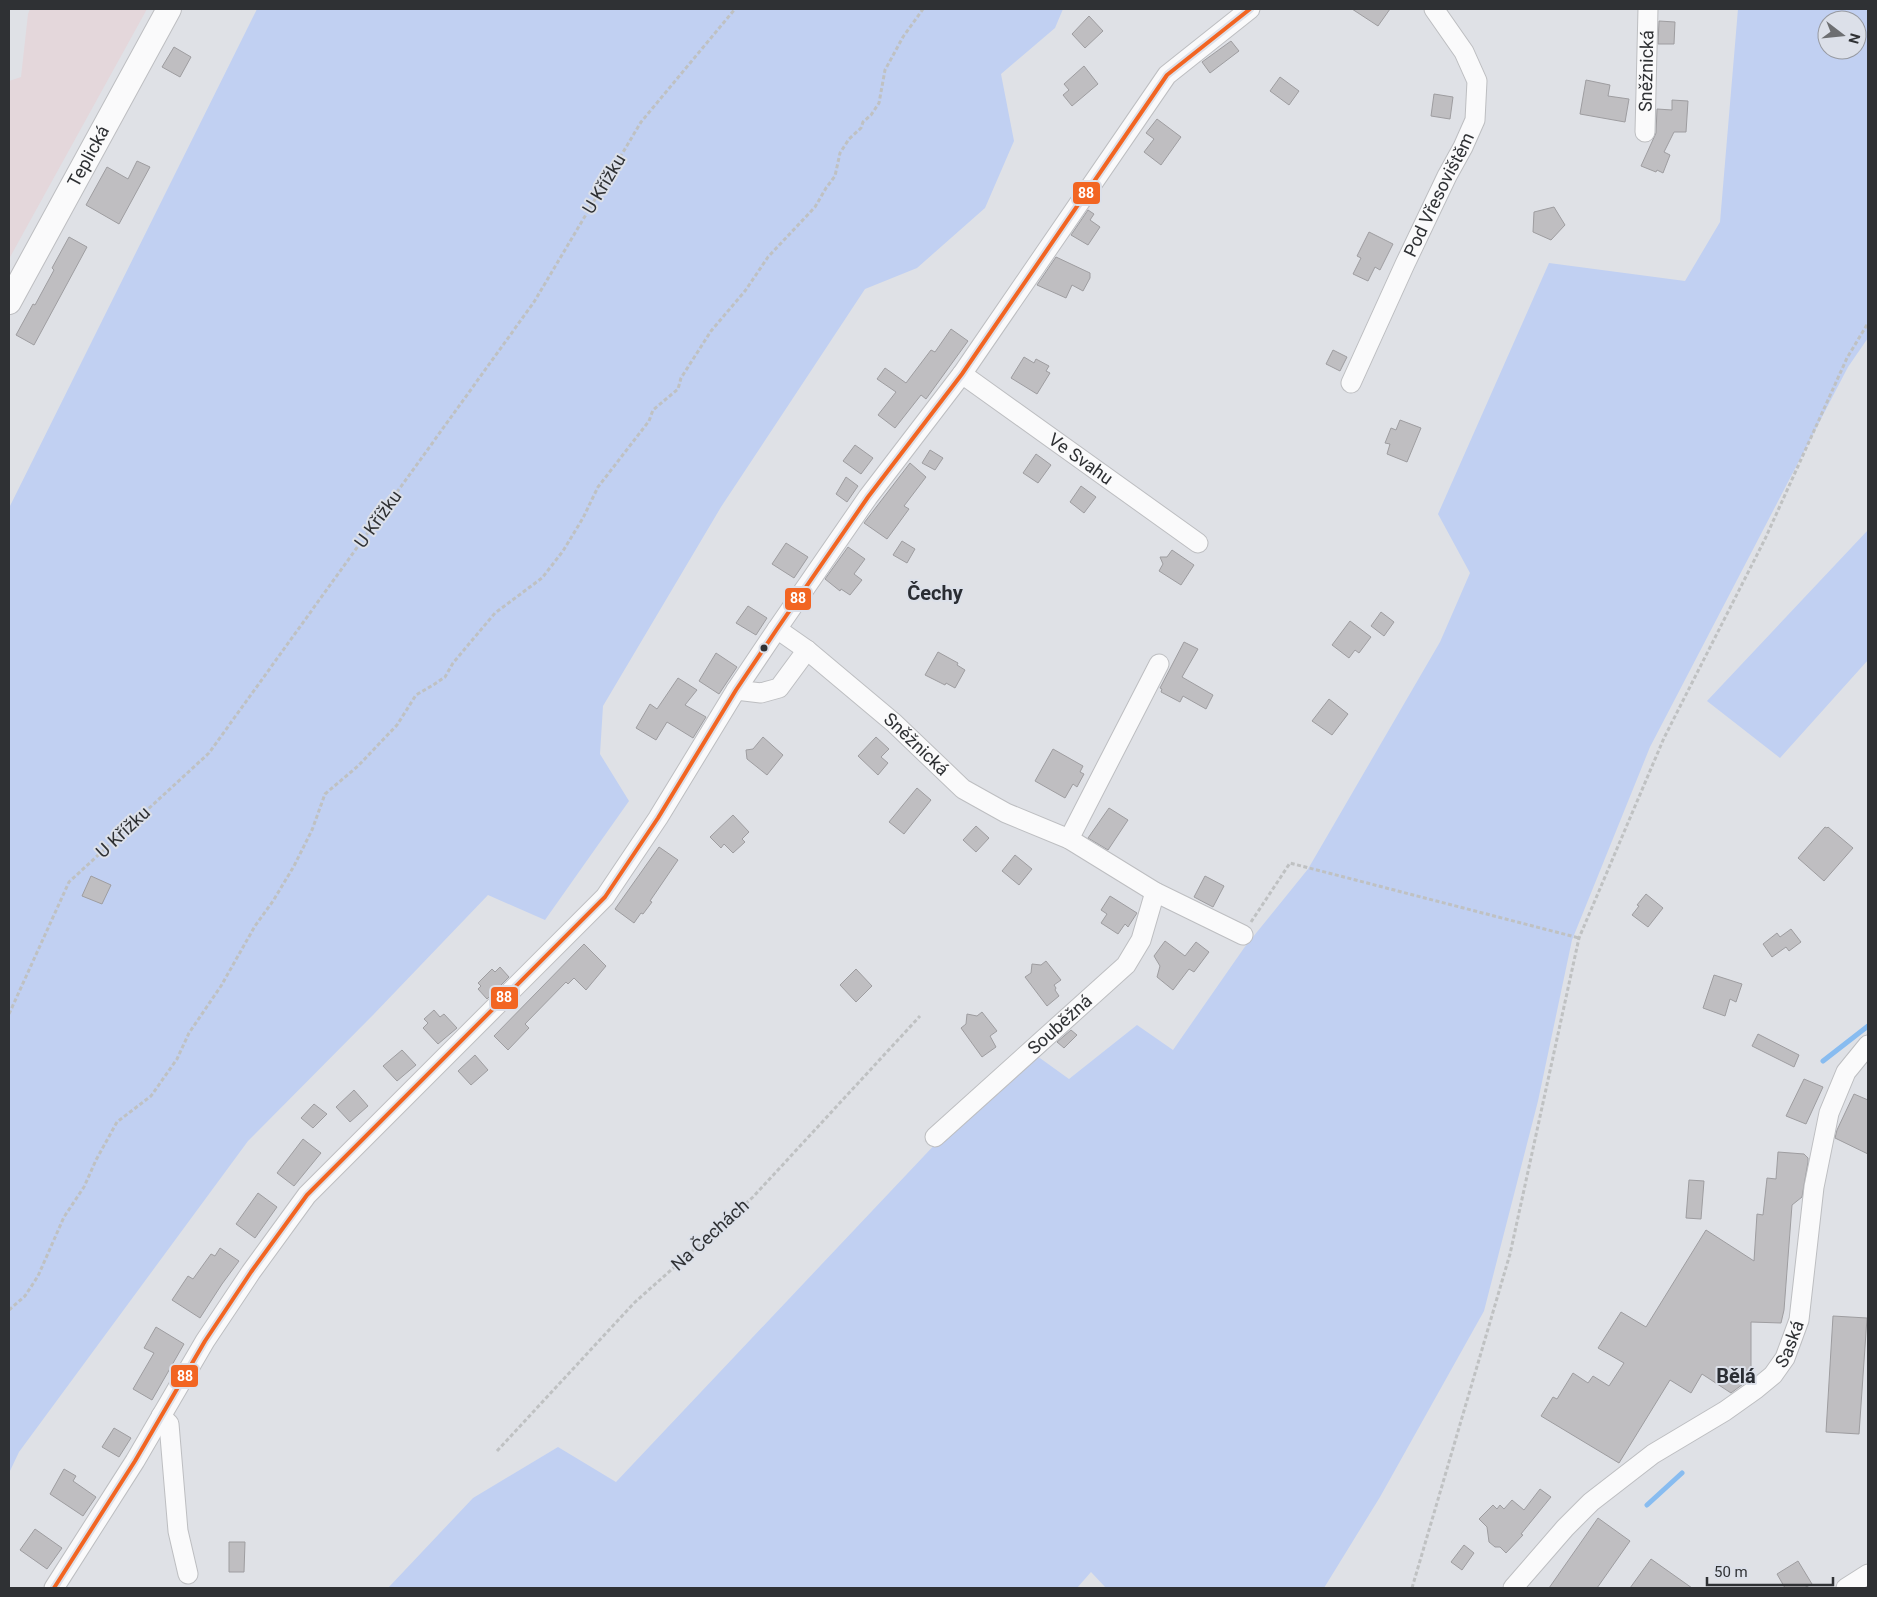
<svg xmlns="http://www.w3.org/2000/svg" width="1877" height="1597" viewBox="0 0 1877 1597" font-family="Roboto,sans-serif">
<style>
.industrial{fill:#e4d7db}
.green{fill:#c1d0f2;fill-rule:evenodd}
.lines{fill:none;stroke-linecap:round;stroke-linejoin:round}
.stream{stroke:#88bcf0;stroke-width:5}
.building{fill:#bfbec1;stroke:#9e9da0}
.minor-casing{stroke:#bdbec1;stroke-width:21}
.major-casing{stroke:#bdbec1;stroke-width:26}
.path{stroke:#bfc1c2;stroke-width:3;stroke-dasharray:4 2.5;stroke-linecap:butt}
.minor{stroke:#fafafb;stroke-width:19}
.major{stroke:#fafafb;stroke-width:24}
.bus-1-casing{stroke:#dce0e9;stroke-width:8}
.bus-1{stroke:#f26522;stroke-width:4}
.bus-dot{fill:#2f3134;stroke:#dce0e9;stroke-width:2}
.labels{text-anchor:middle;stroke-width:4;stroke-linejoin:round;paint-order:stroke}
.street-label{font-size:18px;fill:#2f3134;stroke:#dce0e9}
.quarter-label{font-size:20px;font-weight:bold;fill:#2a2d33;stroke:#dce0e9}
.line-badge{stroke:#dce0e9;stroke-width:2}
.badge-label{font-size:14px;text-anchor:middle;font-weight:bold;fill:#fff}
</style>
<rect width="100%" height="100%" fill="#dfe1e6"/>
<path class="industrial" d="M30,9h117l-138,250v-178l12,-4 7,-63z"/>
<path class="green" d="M257,9h806l-8,19 -54,46 13,67 -29,67 -68,60 -52,21 -144,218 -118,199 -3,48 29,47 -84,119 -57,-25 -115,120 -125,126 -229,311 -10,21v-965z
M1738,9h130v329l-20,29 -198,380 -78,193 -34,161 -54,210 -104,186 -56,91h-218l-15,-16 -14,16h-689l85,-90 85,-51 58,35 410,-434 43,31 68,-54 36,25 71,-102 64,-79 132,-227 30,-69 -32,-59 111,-251 136,18 35,-59zM1827,20h30v30h-30z
M1868,530v130l-88,98 -73,-57z"/>
<g class="lines">
<path class="stream" d="M1823,1061l45,-35
M1647,1505l35,-32"/>
</g>
<path class="building" d="M1352,9h38l-12,17z
M1089,16l14,15 -18,17 -13,-14z
M1659,21l16,1 -1,22h-16z
M1231,41l8,10 -29,22 -8,-11z
M174,47l17,10 -11,20 -18,-10z
M1084,66l14,18 -26,22 -9,-11 6,-5 -5,-6z
M1280,77l19,14 -10,14 -19,-14z
M1586,80l24,5 -2,11 21,3 -4,23 -45,-8z
M1434,94l19,3 -3,22 -19,-3z
M1672,100l16,1 -2,31h-12l-10,20 6,3 -7,18 -6,-3 -1,2 -15,-6 15,-33 1,-24 15,1z
M1157,119l24,18 -20,28 -17,-13 10,-13 -8,-6z
M137,161l13,6 -31,57 -33,-19 21,-38 21,12z
M1554,207l11,18 -14,15 -18,-8 1,-20z
M1088,210l6,4 -4,6 10,7 -12,18 -17,-10z
M1369,232l24,12 -13,26 -5,-3 -7,14 -15,-7 8,-16 -4,-2z
M69,237l18,10 -53,98 -18,-10 17,-31 2,1 19,-35 -2,-2z
M1056,257l34,16v5l-7,13 -11,-6 -6,13 -29,-13z
M951,329l17,12 -42,58 -5,-4 -26,33 -17,-13 18,-23 -19,-13 8,-11 21,15 25,-33 4,2z
M1333,350l14,7 -7,14 -14,-7z
M1024,357l10,6 2,-4 13,7 -3,5 4,2 -13,21 -26,-16z
M1400,420l21,8 -14,34 -20,-8 3,-10 -5,-1 6,-15 5,2z
M855,445l18,13 -12,16 -18,-13z
M930,450l13,8 -8,12 -13,-7z
M1036,454l15,11 -13,18 -15,-10z
M910,463l16,14 -22,29 5,3 -22,30 -23,-16z
M846,477l12,9 -11,16 -11,-8z
M1081,486l15,11 -12,16 -14,-11z
M902,541l13,8 -8,14 -14,-8z
M786,543l22,14 -14,21 -22,-14z
M848,547l17,12 -11,15 8,6 -12,15 -9,-6 -1,2 -15,-12z
M1172,550l22,15 -13,20 -22,-14 4,-7 -3,-7h7z
M748,606l19,12 -11,17 -20,-12z
M1381,612l13,10 -10,14 -13,-10z
M1350,621l21,16 -12,16 -4,-3 -6,8 -17,-13z
M1184,642l14,7 -16,28 31,18 -7,14 -23,-13 -3,6 -19,-10 1,-3 -2,-1z
M938,652l20,11 -1,2 8,5 -10,18 -9,-5 -1,2 -20,-10z
M716,653l21,14 -18,27 -20,-13z
M678,678l19,12 -12,15 21,12 -13,21 -26,-16 -11,18 -20,-12 14,-24 7,5z
M1329,699l19,15 -16,21 -20,-14z
M763,737l20,18 -16,20 -20,-16 -1,-9 7,-1z
M876,737l13,12 -8,8 7,6 -10,12 -20,-19z
M1053,749l30,17 -3,6 4,2 -7,13 -4,-3 -8,14 -30,-17z
M917,788l14,12 -27,34 -15,-12z
M1109,808l19,12 -20,30 -20,-12z
M733,815l16,17 -7,7 3,3 -12,11 -9,-9 -3,4 -11,-11z
M976,826l13,12 -13,14 -13,-12z
M1825,827l2,1 1,-1 25,21 -29,33 -26,-23z
M659,847l19,13 -28,41 2,1 -9,12 -2,-1 -7,10 -19,-14z
M1015,855l17,14 -13,16 -17,-14z
M91,876l20,9 -9,19 -20,-8z
M1205,876l19,10 -11,21 -19,-10z
M1646,894l17,14 -15,19 -16,-12 7,-9 -2,-1z
M1110,896l27,17 -9,14 -3,-3 -7,10 -17,-11 6,-9 -6,-4z
M1791,929l10,13 -12,9 -3,-4 -14,10 -9,-13 14,-11 3,4z
M1165,941l20,15 11,-14 13,10 -15,20 -5,-3 -16,21 -16,-13 3,-11 -6,-10z
M584,944l22,22 -20,24 -12,-12 -6,6 -2,-2 -41,42 4,4 -21,22 -14,-14z
M1046,961l15,19 -7,5 2,3 -1,2 4,6 -12,10 -22,-29 6,-4 1,-9 9,1z
M500,967l9,10 -22,22 -9,-10 3,-3 -3,-3 14,-14 3,3z
M856,969l16,17 -16,16 -16,-17z
M1714,975l28,9 -6,18 -6,-3 -5,17 -22,-8z
M434,1010l6,7 4,-3 13,14 -19,16 -15,-16 5,-5 -4,-4z
M982,1012l15,19 -7,5 6,11 -14,10 -21,-29 5,-4 1,-10 10,2z
M1071,1030l6,5 -13,13 -7,-6z
M1758,1034l41,21 -5,12 -42,-21z
M402,1050l14,15 -19,16 -14,-15z
M475,1055l13,15 -17,15 -13,-14z
M1804,1079l19,8 -17,37 -20,-8z
M354,1090l14,16 -18,16 -14,-15z
M1854,1094l14,6v54l-33,-16 2,-8z
M314,1104l13,10 -14,14 -12,-10z
M303,1139l18,14 -27,33 -17,-13z
M1778,1152l26,2 4,4v4l-6,35 -10,8 -8,105 -3,13 -30,-1v56l-20,15 -29,-19 -11,19 -21,-13 -51,83 -78,-47 12,-19 4,2 16,-26 15,10 5,-7 16,10 15,-23 -26,-15 23,-36 25,15 60,-97 48,31 3,-47 6,1 4,-37 9,1z
M1689,1180l15,1 -3,38 -15,-1z
M258,1193l19,14 -22,31 -19,-14z
M220,1248l19,13 -17,23 -22,34 -28,-18 16,-24 5,3 18,-25 4,2z
M1833,1316l34,2 -8,116 -33,-2z
M156,1327l28,17 -32,56 -19,-11 21,-36 -10,-5z
M114,1428l17,10 -12,19 -17,-10z
M64,1469l12,7 -3,5 23,16 -13,19 -33,-22z
M1540,1489l11,8 -30,37 2,1 -17,18 -6,-6h-5l-6,-5 -2,-15 -8,-8 14,-14 4,4 3,-4 4,4 8,-9 12,10z
M1598,1518l32,23 -33,47h-48z
M35,1529l27,19 -15,21 -27,-19z
M229,1542h16l-1,30h-15z
M1464,1545l10,8 -12,17 -11,-8z
M1651,1559l41,29h-62z
M1798,1561l14,23 -8,4h-19l-8,-14z"/>
<g class="lines">
<g class="minor-casing">
<g id="minor">
<path id="s1" d="M1645,132l3,-123"/>
<path id="s2" d="M962,374l236,169"/>
<path id="s3" d="M1351,383l54,-119 42,-88 16,-29 12,-27 2,-39 -13,-29 -30,-43"/>
<path id="s4" d="M777,629l30,21 87,73 69,66 43,24 63,26 86,53 88,43"/>
<path d="M736,690l25,3 18,-5 28,-38"/>
<path d="M1069,839l90,-175"/>
<path id="s5" d="M935,1137l191,-172 15,-25 14,-48"/>
<path d="M161,1416l8,8 9,107 10,43"/>
<path d="M54,1588l81,-127 70,-120 46,-69 56,-77 298,-298 53,-79 78,-128 41,-61 91,-132 94,-123 205,-299 83,-66"/>
<path id="s6" d="M1513,1588l52,-60 26,-26 62,-48 72,-43 31,-22 17,-14 12,-17 14,-38 15,-133 15,-74 17,-41 22,-27"/>
<path d="M1846,1588l22,-14"/>
</g>
</g>
<g class="major-casing">
<g id="major">
<path id="s7" d="M9,302l160,-293"/>
</g>
</g>
<path class="path" d="M1251,922l39,-59 289,75
M9,1014l60,-132 140,-129 325,-451 107,-180 94,-113
M9,1310l16,-14 13,-20 26,-59 20,-30 12,-27 21,-38 34,-26 26,-37 12,-26 32,-47 34,-60 18,-25 21,-35 18,-36 13,-36 33,-28 39,-41 19,-30 17,-10 12,-8 8,-14 42,-50 47,-35 21,-27 20,-33 15,-31 51,-66 4,-11 25,-21 3,-11 30,-47 34,-40 23,-34 47,-50 11,-19 9,-12 5,-23 9,-14 12,-11 2,-6 8,-7 8,-12 6,-33 18,-33 20,-28
M497,1451l137,-148 119,-106 167,-181
M1412,1588l98,-334 69,-316 85,-200 101,-199 82,-181 21,-35"/>
<use href="#minor" class="minor"/>
<use href="#major" class="major"/>
<g class="bus-1-casing">
<path id="bus-1" d="M54,1588l81,-127 70,-120 46,-69 56,-77 298,-298 53,-79 78,-128 41,-61 91,-132 94,-123 205,-299 83,-66"/>
</g>
<use href="#bus-1" class="bus-1"/>
</g>
<circle class="bus-dot" cx="764" cy="648" r="4.5"/>
<g class="labels">
<g class="street-label">
<text dy="6" stroke="none"><textPath href="#s1" startOffset="61">Sněžnická</textPath></text>
<text dy="6" stroke="none"><textPath href="#s7" startOffset="166">Teplická</textPath></text>
<text transform="translate(604 184) rotate(-59)" y="6">U Křížku</text>
<text dy="6" stroke="none"><textPath href="#s3" startOffset="208">Pod Vřesovištěm</textPath></text>
<text dy="6" stroke="none"><textPath href="#s2" startOffset="146">Ve Svahu</textPath></text>
<text transform="translate(378 519) rotate(-54)" y="6">U Křížku</text>
<text dy="6" stroke="none"><textPath href="#s4" startOffset="181">Sněžnická</textPath></text>
<text transform="translate(123 832) rotate(-43)" y="6">U Křížku</text>
<text dy="6" stroke="none"><textPath href="#s5" startOffset="168">Souběžná</textPath></text>
<text transform="translate(710 1235) rotate(-42)" y="6">Na Čechách</text>
<text dy="6" stroke="none"><textPath href="#s6" startOffset="374">Saská</textPath></text>
</g>
<g class="quarter-label">
<text x="935" y="600">Čechy</text>
<text x="1736" y="1383">Bělá</text>
</g>
</g>
<g class="line-badge">
<rect x="1072" y="181" width="29" height="24" rx="5" fill="#f26522"/>
<rect x="784" y="587" width="28" height="24" rx="5" fill="#f26522"/>
<rect x="490" y="986" width="29" height="24" rx="5" fill="#f26522"/>
<rect x="170" y="1364" width="29" height="24" rx="5" fill="#f26522"/>
</g>
<g class="badge-label">
<text x="1086" y="198">88</text>
<text x="798" y="603">88</text>
<text x="504" y="1002">88</text>
<text x="185" y="1381">88</text>
</g>
<rect width="1877" height="1597" fill="none" stroke="#2f3134" stroke-width="20"/>
<g transform="translate(1842 35) rotate(106)"><circle r="24" fill="#dce0e9" stroke="#979aa1"/>
<path d="M0-4L9 19L0 12L-9 19Z" fill="#6d6f72"/>
<text y="-8" font-size="14" font-weight="bold" text-anchor="middle" fill="#2f3134">N</text>
</g>
<path d="M1707 1577v8h126v-8" fill="none" stroke="#2f3134" stroke-width="2.5"/>
<text x="1714" y="1577" font-size="15" fill="#2f3134" stroke="#dce0e9" stroke-width="4" paint-order="stroke">50 m</text>
</svg>
